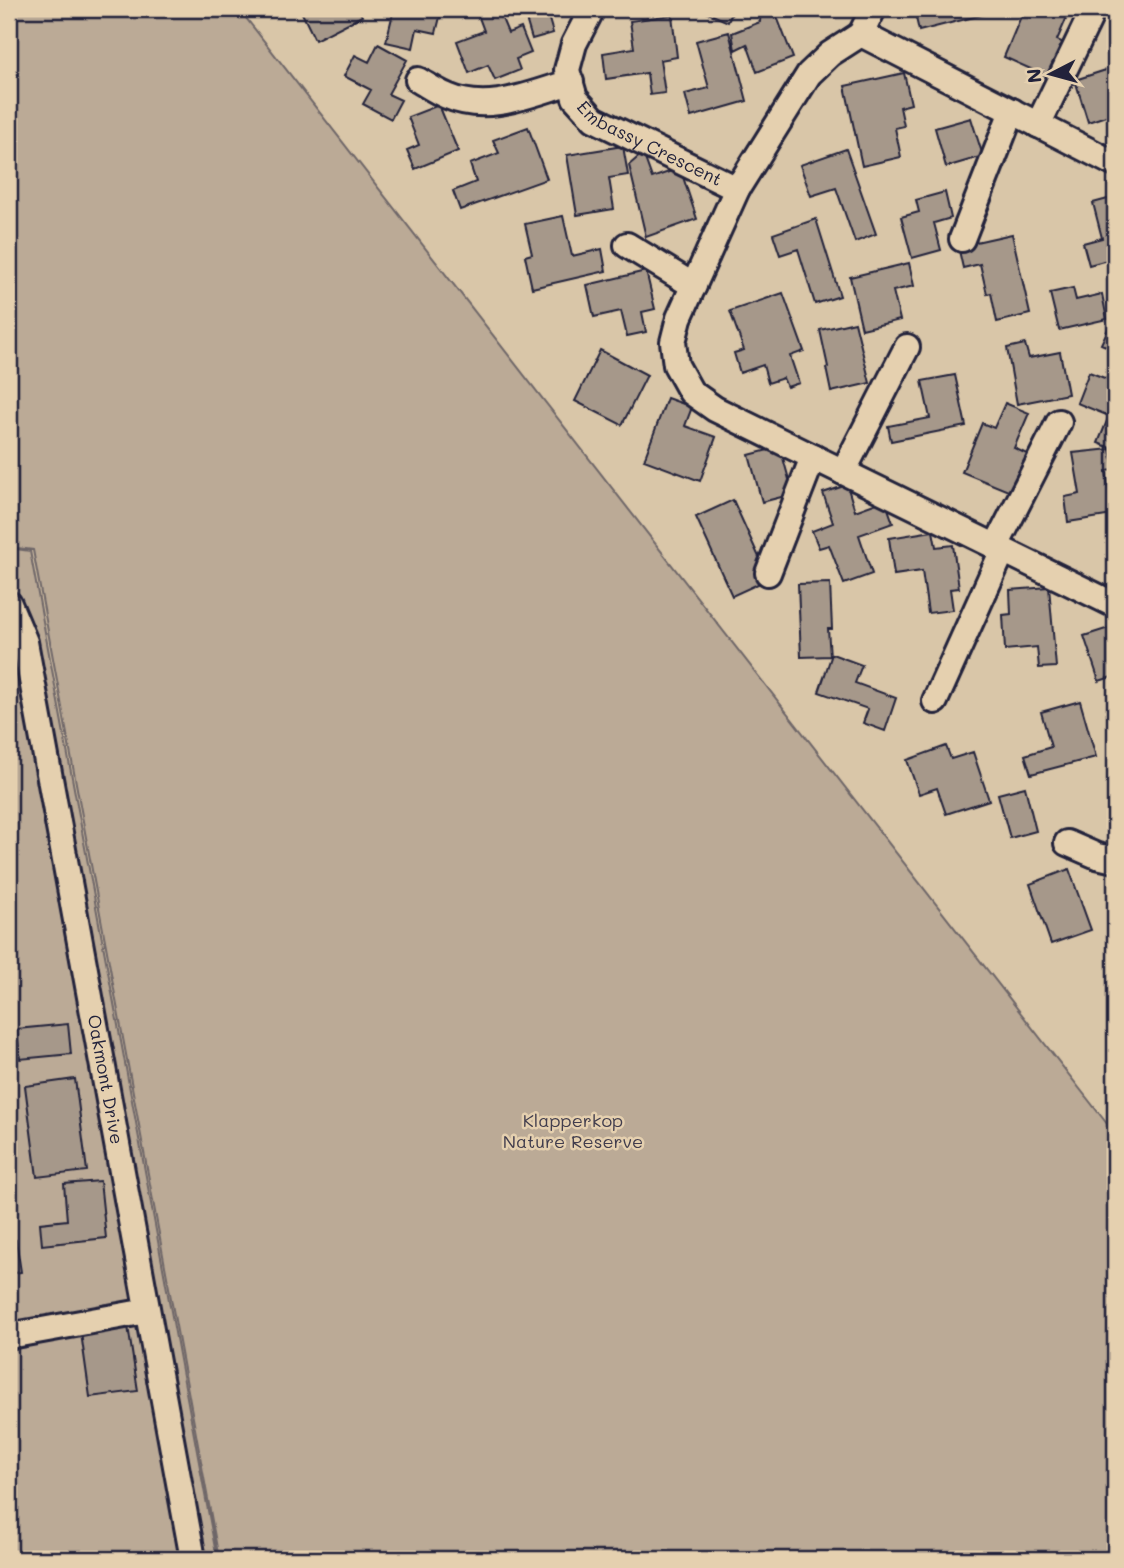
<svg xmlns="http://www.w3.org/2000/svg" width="1124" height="1568" viewBox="0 0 1124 1568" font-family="Mali,sans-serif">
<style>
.green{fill:#bbaa96;stroke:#6e6668;stroke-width:2}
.building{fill:#a6988a;stroke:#22223b;stroke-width:2}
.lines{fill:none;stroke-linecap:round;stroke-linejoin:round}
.street-casing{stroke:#22223b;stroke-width:30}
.street{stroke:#e5d0af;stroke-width:24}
.labels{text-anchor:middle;stroke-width:5;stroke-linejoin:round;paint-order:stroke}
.street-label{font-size:18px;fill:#22223b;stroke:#e5d0af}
.park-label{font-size:18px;fill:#413d4d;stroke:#e5d0af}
</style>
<rect width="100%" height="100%" fill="#d9c6a8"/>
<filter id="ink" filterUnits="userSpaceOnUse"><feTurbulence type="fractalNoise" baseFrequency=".0143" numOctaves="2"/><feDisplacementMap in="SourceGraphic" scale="14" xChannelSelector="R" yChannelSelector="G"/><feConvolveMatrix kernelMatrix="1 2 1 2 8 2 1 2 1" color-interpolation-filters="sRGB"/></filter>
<g filter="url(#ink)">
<path class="green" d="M9,9h181l35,4 5,-4h9l876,1125v425h-896l-186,-1009 -24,-3z
M9,548l21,3 187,1008h-208z"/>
<path class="building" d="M300,9h58l4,7 -47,24z
M394,9h48l-6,24 -19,-4 -4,19 -27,-6z
M485,9h13l10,24 13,-5 10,25 -15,6 4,11 -25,10 -7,-15 -19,8 -12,-32 27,-10 -7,-19z
M523,9h23l7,24 -21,6z
M710,9h24l-6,13 -20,-9z
M761,9h13l19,49 -36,14 -10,-28 -12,6 -3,-17 28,-11z
M914,9h80v3l-75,19z
M1024,9h24l19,8 -10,23 11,5 -15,34 -49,-22z
M672,15l5,42 -17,3 5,33 -15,2 -3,-22 -41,6 -3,-26 31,-5 -4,-27z
M729,32l18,69 -56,16 -6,-23 24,-6 -13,-47z
M378,44l29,16 -19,34 13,6 -10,19 -28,-15 8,-14 -27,-14 11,-21 14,7z
M1115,47v66l-27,9 -13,-42 37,-12 -6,-18z
M904,73l7,31 -11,3 4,19 -9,2 6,29 -39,9 -17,-80z
M439,105l19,46 -43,18 -8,-19 12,-5 -11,-28z
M971,118l12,38 -37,11 -11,-39z
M528,127l19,52 -87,31 -7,-19 23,-9 -6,-18 29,-11 -6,-13z
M623,146l5,29 -19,3 5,31 -37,6 -10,-60z
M846,149l30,85 -21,8 -19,-54 -25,8 -11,-31z
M643,153l9,25 28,-10 17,51 -51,18 -17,-72z
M945,192l6,26 -17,5 7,27 -29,8 -11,-41 18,-5 -3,-12z
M1115,197v61l-26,7 -6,-22 19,-5 -9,-35z
M563,216l9,40 30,-7 4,22 -74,17 -7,-32 7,-2 -7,-30z
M816,219l24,77 -25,8 -17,-55 -18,6 -7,-21z
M1012,234l18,80 -33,8 -6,-29 -4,1 -7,-30 -17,4 -5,-22z
M909,263l5,23 -21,5 7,29 -38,9 -12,-52z
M646,271l9,38 -13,3 4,20 -19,4 -6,-25 -27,6 -7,-32z
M1073,288l3,12 26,-6 5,25 -48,11 -9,-37z
M783,293l21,58 -14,5 9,27 -12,4 -4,-9 -15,5 -5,-18 -23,8 -6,-20 10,-3 -14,-39z
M1115,314v36l-14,-6z
M855,322l15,61 -39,9 -5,-24 2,-1 -8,-37z
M1025,344l4,14 31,-6 8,42 -51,10 -10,-56z
M600,350l47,25 -25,50 -47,-24z
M1089,372l26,10v68l-17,-7 11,-27 -32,-13z
M955,375l11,51 -75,15 -3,-15 42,-8 -8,-37z
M667,398l25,9 -7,19 31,11 -16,44 -56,-21z
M1005,403l24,10 -15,35 15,7 -16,38 -51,-21 20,-49 12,5z
M780,447l13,47 -31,8 -13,-47z
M1110,449l4,21 -8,1 7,44 -45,7 -3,-25 15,-3 -7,-41z
M847,485l8,26 30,-11 8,23 -34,12 13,39 -28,10 -15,-39 -10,3 -7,-17 21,-8 -10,-30z
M733,500l36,79 -37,17 -36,-79z
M933,531l3,16 17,-2 6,43 -9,1 3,21 -25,3 -6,-42 -28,4 -5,-37z
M830,583l2,46h-4l2,27 -29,1 -3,-73z
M1049,587l7,80 -17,1 -2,-21 -32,3 -2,-35 8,-1 -1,-24z
M1115,626v50l-16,5 -15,-45z
M832,654l30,11 -7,18 41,15 -11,33 -22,-8 5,-14 -49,-17z
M1080,701l16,56 -65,17 -6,-19 26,-8 -10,-35z
M946,746l5,13 22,-7 16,48 -43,14 -9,-26 -18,6 -12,-34z
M1025,787l11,44 -26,7 -12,-44z
M1069,869l22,61 -40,14 -21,-60z
M68,1024l3,30 -51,5 -3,-30z
M75,1079l12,92 -50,6 -12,-91z
M100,1181l6,57 -64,7 -2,-22 27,-3 -3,-36z
M16,1240l5,32 -12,2v-33z
M128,1326l10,65 -48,6 -9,-64z"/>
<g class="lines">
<g class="street-casing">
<g id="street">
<path id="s1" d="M592,9l-18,35 -7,26 8,28 19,21 143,70"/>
<path d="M861,34l12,-25"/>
<path d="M418,80c9,5 19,12 29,16 41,18 83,-2 124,-14"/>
<path d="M1038,125l51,-106"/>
<path d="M1115,164l-254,-130 -31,20 -21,20 -72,115 -58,129 -6,24 3,23 15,27 24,17 400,196"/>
<path d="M962,239l50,-128"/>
<path d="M627,245l67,41"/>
<path d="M843,472l64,-125"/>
<path d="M996,546l63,-124"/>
<path d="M768,573l45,-116"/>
<path id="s2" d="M9,604l16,38 168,917"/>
<path d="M935,701l68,-151"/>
<path d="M1067,843l30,13 18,4"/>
<path d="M9,1336l138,-25"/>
</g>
</g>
<use href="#street" class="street"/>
</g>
</g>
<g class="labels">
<g class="street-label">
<text dy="6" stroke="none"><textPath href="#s1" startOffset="184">Embassy Crescent</textPath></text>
<text dy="6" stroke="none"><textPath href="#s2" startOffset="486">Oakmont Drive</textPath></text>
</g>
<g class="park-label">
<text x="573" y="1127">Klapperkop<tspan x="573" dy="21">Nature Reserve</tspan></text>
</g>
</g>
<rect width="1124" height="1568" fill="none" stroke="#e5d0af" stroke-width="35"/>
<rect x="18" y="18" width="1089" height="1533" fill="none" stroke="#22223b" stroke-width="2.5" filter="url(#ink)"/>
<g transform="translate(1051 74) rotate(264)" stroke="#e5d0af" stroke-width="5" paint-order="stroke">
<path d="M0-5L12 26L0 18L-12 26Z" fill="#22223b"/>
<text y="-10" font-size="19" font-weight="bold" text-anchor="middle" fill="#22223b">N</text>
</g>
</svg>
